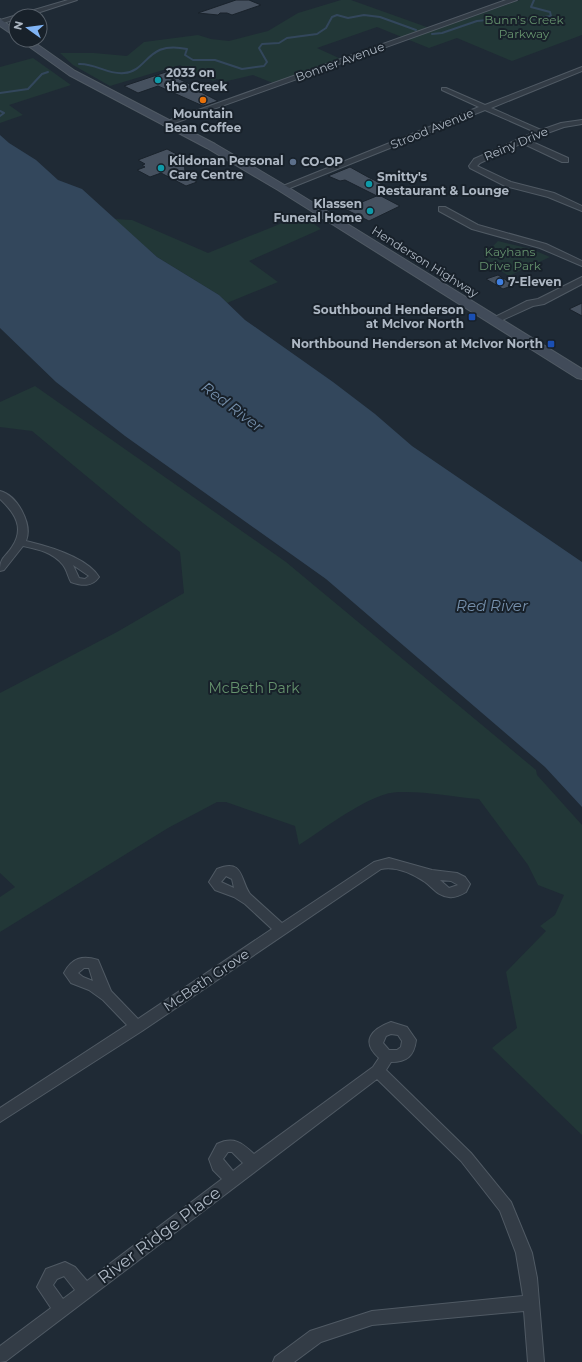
<svg xmlns="http://www.w3.org/2000/svg" width="582" height="1362" viewBox="0 0 582 1362" font-family="Montserrat,sans-serif">
<style>
.green{fill:#223737}
.water{fill:#33475c}
.lines{fill:none;stroke-linecap:round;stroke-linejoin:round}
.stream{stroke:#33475c;stroke-width:2}
.building{fill:#46515f;stroke:#1a232c}
.minor-casing{stroke:#505a64;stroke-width:2}
.tertiary-casing{stroke:#505a64;stroke-width:2}
.secondary-casing{stroke:#505a64;stroke-width:2}
.minor{fill:#333c46;fill-rule:evenodd}
.tertiary{fill:#333c46;fill-rule:evenodd}
.secondary{fill:#414b59;fill-rule:evenodd}
.culture-dot{fill:#0f9aa8;stroke:#18212a;stroke-width:1.5}
.food-dot{fill:#e8710a;stroke:#18212a;stroke-width:1.5}
.service-dot{fill:#5c6f8a;stroke:#18212a;stroke-width:1.5}
.shop-dot{fill:#3f7fe0;stroke:#18212a;stroke-width:1.5}
.transit-dot{fill:#1a4fb4;stroke:#18212a;stroke-width:1.5}
.labels{text-anchor:middle;stroke-width:4;stroke-linejoin:round;paint-order:stroke}
.far-park-label{font-size:12px;fill:#65926d;stroke:#18212a}
.far-street-label{font-size:12px;fill:#adb7c3;stroke:#18212a}
.far-poi-label{font-size:12px;font-weight:bold;fill:#adb7c3;stroke:#18212a;text-anchor:start}
.park-label{font-size:14px;fill:#65926d;stroke:#18212a}
.street-label{font-size:14px;fill:#adb7c3;stroke:#18212a}
.water-label{font-size:15px;font-style:italic;fill:#758fab;stroke:#18212a}
.near-street-label{font-size:17px;fill:#adb7c3;stroke:#18212a}
</style>
<rect width="100%" height="100%" fill="#1f2a35"/>
<path class="green" d="M341,0h10l84,30 85,-30h62v35l-70,26 -55,-23 -28,10 -52,-21 -60,21 24,11 -68,24 -20,-8 -30,7 -6,-3 -4,2 -33,-16 -70,21 -37,-21 -13,-12h34l33,3 17,-14 54,-7 13,4 18,2 39,-10 30,-18z
M33,58l38,27 -62,20 14,10 -23,8v-56z
M302,215l19,14 -72,32 29,21 -51,21 -8,-8 -62,-38 -43,-38 18,1 76,33z
M498,241l33,8 19,8 -41,19 -16,-10 -10,-10z
M35,386l251,176 250,208 1,5 45,50v310l-90,-87 25,-20 -11,-56 40,-41 -6,-5 15,-11 9,-20 -26,-10 -10,-20 -49,-66c-25,-2 -54,-8 -80,-7 -28,0 -75,37 -100,53l-4,-19 -69,-24h-9l-49,26 -168,104v-35l15,-10 -15,-14v-180l117,-61 67,-39 -4,-41 -37,-29 -111,-92 -32,-4v-25z"/>
<path class="water" d="M0,135l9,8 27,17 22,20 24,9 75,68 62,38 26,25 88,62 42,32 37,32 170,116v245l-37,-40 -219,-188 -201,-143 -69,-54 -56,-54z"/>
<g class="lines">
<path class="stream" d="M432,34l10,-1 35,-12 20,-2 20,2 34,-5 -1,-4 -19,-5 3,-7
M79,64c16,-1 29,11 45,9 25,-2 22,-33 63,-24l-2,6 8,5h22l27,9 22,-3 3,-4 -8,-14 3,-4 17,-1 8,-5 30,-4 9,-6 6,-11 5,-2 11,3 16,-3 16,2 36,13
M0,93l28,-4 14,-15 6,-2
M0,111l4,2 -4,3"/>
</g>
<path class="building" d="M236,0h13l12,5 -29,10 -5,-2h-7l-2,2 -20,-2z
M178,68l14,6 -13,5 23,11 -3,1 19,10 -15,5 -45,-20 -20,7 -14,-7z
M167,149l17,9 1,14 -4,1 16,9 -11,4 -25,-13 -11,4 -13,-7 8,-3 -3,-2 3,-1 -7,-4z
M350,167l18,10 24,12 -15,7 -32,-16 -5,1 -12,-5z
M379,195l21,11 -31,15 -24,-12z
M498,275l16,10 -11,4 -17,-10z
M582,303v13l-13,-7z"/>
<g class="lines">
<g class="minor-casing">
<path id="minor" d="M68,0h9l-49,16h-12v3l-16,5v-4z
M582,67v4l-91,37 50,22 20,-7 21,-3v4l-18,3 -36,13 40,18v4h-6l-40,-19 -42,20 -3,3 34,16 43,11 28,13v5l-34,-14 -43,-11 -35,-18 -1,-2 5,-7 61,-27 -50,-22 -200,80 -7,-2 201,-81 -37,-17v-2h4l39,17z
M439,207h6l33,18 68,19 36,17v5l-42,-18 -68,-19 -33,-18z
M0,491c17,4 33,33 26,50 21,5 61,16 73,36 -7,10 -17,9 -28,5 -3,-5 -4,-12 -8,-17 -10,-13 -26,-16 -40,-19l-19,24 -4,1c0,-14 5,-13 12,-24 13,-19 3,-34 -12,-48zM73,565l16,11 -4,3 -6,-1z
M389,858l43,12 25,3 8,4 5,7 -4,8c-5,3 -11,6 -17,5 -11,-1 -16,-9 -24,-15 -12,-8 -29,-16 -44,-13l-239,162 -142,91v-14l127,-83 -24,-25 -14,-10 -18,-7 -7,-10c8,-15 18,-18 34,-13l13,31 27,28 134,-90 -27,-25 -11,-7 -19,-7 -6,-8 8,-13c27,-11 23,11 33,25l32,29 92,-61zM226,876l6,3 2,9 -13,-6zM440,880l11,1 7,4 -9,3zM84,968h5l4,13 -10,-4 -5,-4z
M391,1022l16,5 9,13c-2,16 -9,22 -25,22l-5,8 85,83 40,49 21,51 5,25 7,84h-16l-4,-51 -152,14 -51,17 -27,20h-21l2,-5 35,-26 62,-20 151,-15 -7,-43 -16,-42 -39,-50 -84,-82 -371,282 -6,1v-16l51,-38 -14,-21 9,-18 19,-7 10,5 12,14 135,-102 -9,-9 -4,-11 8,-15c17,-8 25,-1 37,10l119,-87 6,-9c-19,-17 -7,-29 12,-36zM391,1034l7,1 4,6 -1,6 -4,3h-8l-6,-7 3,-7zM228,1152h4l11,11 -10,8 -10,-12zM64,1276l11,14 -12,9 -10,-14 4,-6z"/>
</g>
<g class="tertiary-casing">
<path id="tertiary" d="M506,0h11l-348,125h-6l-1,-2z
M582,277v7l-38,20 -11,2 -35,16 -4,1 -5,-3 38,-19 11,-2z"/>
</g>
<g class="secondary-casing">
<path id="secondary" d="M0,19l16,11v7l-16,-11z
M20,40h11l44,31 140,73 71,42 296,183v10l-5,-1 -299,-188 -71,-42 -138,-73z"/>
</g>
<use href="#minor" class="minor"/>
<use href="#tertiary" class="tertiary"/>
<use href="#secondary" class="secondary"/>
</g>
<g class="culture-dot">
<circle cx="158" cy="80" r="4"/>
<circle cx="161" cy="168" r="4"/>
<circle cx="369" cy="184" r="4"/>
<circle cx="370" cy="211" r="4"/>
</g>
<circle class="food-dot" cx="203" cy="100" r="4"/>
<circle class="service-dot" cx="293" cy="162" r="4"/>
<circle class="shop-dot" cx="500" cy="282" r="4"/>
<g class="transit-dot">
<rect x="468" y="313" width="8" height="8" rx="2"/>
<rect x="547" y="340" width="8" height="8" rx="2"/>
</g>
<g class="labels">
<g class="far-park-label">
<text x="524" y="24">Bunn's Creek<tspan x="524" dy="14">Parkway</tspan></text>
<text x="510" y="256">Kayhans<tspan x="510" dy="14">Drive Park</tspan></text>
</g>
<g class="far-street-label">
<text transform="translate(340 62) rotate(-20)" y="4">Bonner Avenue</text>
<text transform="translate(432 129) rotate(-22)" y="4">Strood Avenue</text>
<text transform="translate(516 144) rotate(-23)" y="4">Reiny Drive</text>
<text transform="translate(425 262) rotate(32)" y="4">Henderson Highway</text>
</g>
<g class="far-poi-label">
<text x="166" y="77">2033 on<tspan x="166" dy="14">the Creek</tspan></text>
<text x="203" y="118" text-anchor="middle">Mountain<tspan x="203" dy="14">Bean Coffee</tspan></text>
<text x="169" y="165">Kildonan Personal<tspan x="169" dy="14">Care Centre</tspan></text>
<text x="301" y="166">CO-OP</text>
<text x="377" y="181">Smitty's<tspan x="377" dy="14">Restaurant &amp; Lounge</tspan></text>
<text x="362" y="208" text-anchor="end">Klassen<tspan x="362" dy="14">Funeral Home</tspan></text>
<text x="508" y="286">7-Eleven</text>
<text x="464" y="314" text-anchor="end">Southbound Henderson<tspan x="464" dy="14">at McIvor North</tspan></text>
<text x="543" y="348" text-anchor="end">Northbound Henderson at McIvor North</text>
</g>
<g class="park-label">
<text x="254" y="693">McBeth Park</text>
</g>
<g class="street-label">
<text transform="translate(206 980) rotate(-34)" y="5">McBeth Grove</text>
</g>
<g class="water-label">
<text transform="translate(232 407) rotate(37)" y="5">Red River</text>
<text x="492" y="611">Red River</text>
</g>
<g class="near-street-label">
<text transform="translate(159 1235) rotate(-37)" y="6">River Ridge Place</text>
</g>
</g>
<g transform="translate(28 28) rotate(284)"><circle r="19" fill="#18212a" stroke="#545d67"/>
<path d="M0-3L7 15L0 10L-7 15Z" fill="#80b4f5"/>
<text y="-6" font-size="11" font-weight="bold" text-anchor="middle" fill="#adb7c3">N</text>
</g>
</svg>
